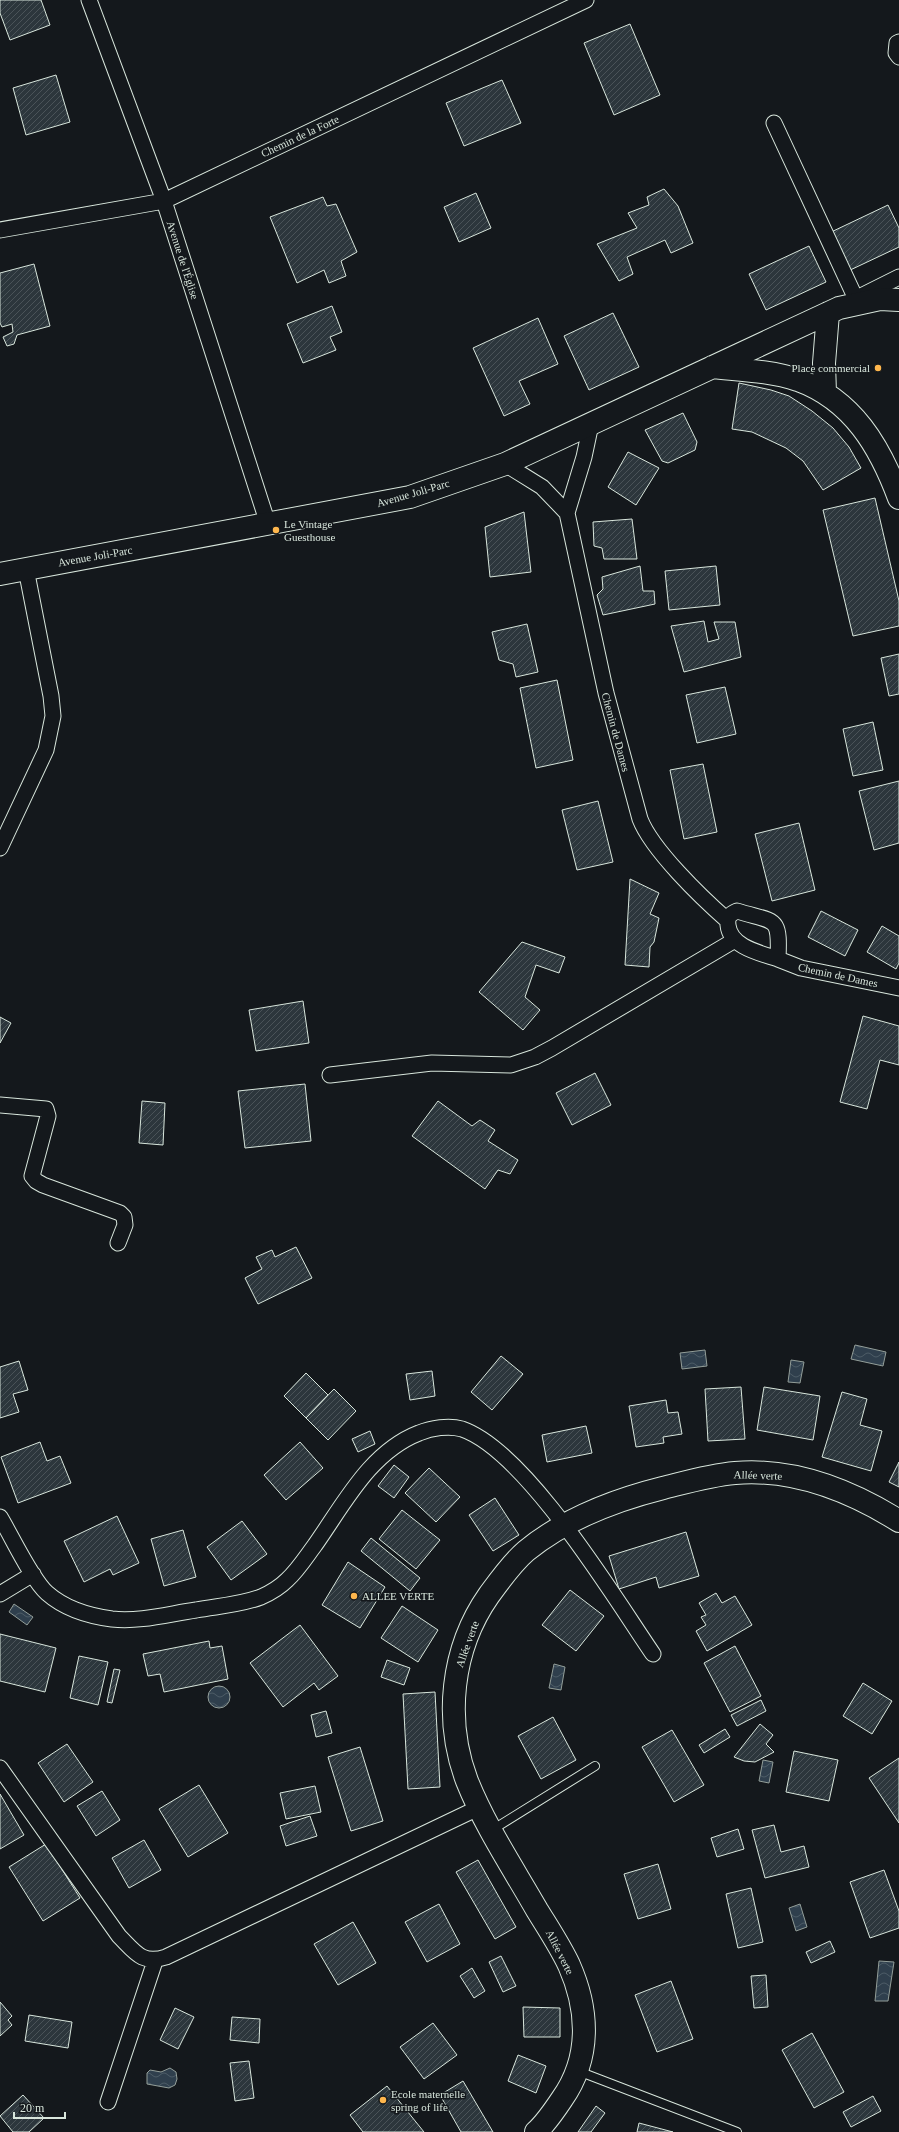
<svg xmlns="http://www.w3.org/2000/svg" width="899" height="2132" viewBox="0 0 899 2132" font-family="'Times New Roman',serif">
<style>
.water{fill:url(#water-waves);stroke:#939e99}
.building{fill:url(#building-hatch);stroke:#d8e6dc}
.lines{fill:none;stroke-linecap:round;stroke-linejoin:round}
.lane-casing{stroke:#d8e6dc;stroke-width:10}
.street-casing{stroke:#d8e6dc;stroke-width:17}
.secondary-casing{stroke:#d8e6dc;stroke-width:24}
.lane{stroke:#14181c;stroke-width:8}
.street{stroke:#14181c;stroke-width:15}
.secondary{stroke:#14181c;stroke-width:22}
.poi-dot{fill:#ffb74d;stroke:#14181c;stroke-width:1.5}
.labels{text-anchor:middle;stroke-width:3;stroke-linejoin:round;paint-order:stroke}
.street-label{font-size:11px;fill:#d8e6dc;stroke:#14181c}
.poi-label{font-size:11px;fill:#d8e6dc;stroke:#14181c;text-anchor:start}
</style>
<defs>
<pattern id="water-waves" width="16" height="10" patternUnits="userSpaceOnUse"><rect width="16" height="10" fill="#2f3f4d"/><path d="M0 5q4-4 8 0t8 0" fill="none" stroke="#4c5b66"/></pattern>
<pattern id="building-hatch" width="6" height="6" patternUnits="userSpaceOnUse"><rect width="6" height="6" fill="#2c363c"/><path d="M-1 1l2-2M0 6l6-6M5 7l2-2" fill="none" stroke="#4a5358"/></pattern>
</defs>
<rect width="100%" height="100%" fill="#14181c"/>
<path class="water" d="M855,1345l31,7 -3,14 -32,-7z
M705,1350l2,16 -25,3 -2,-16z
M791,1360l13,2 -4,21 -12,-1z
M14,1604l19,13 -6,8 -18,-13z
M554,1664l11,3 -4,23 -12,-2z
M208 1697a11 11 0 1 1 22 0a11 11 0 1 1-22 0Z
M763,1760l10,2 -4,21 -10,-2z
M800,1904l7,23 -11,4 -7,-23z
M879,1961l15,1 -6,39h-13z
M170,2068l6,4 1,7 -2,6 -6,3 -22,-4v-11l3,-3 11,2z"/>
<path class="building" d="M0,0h41l9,25 -40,15 -10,-27z
M630,24l30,71 -46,20 -30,-72z
M56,75l14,47 -44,13 -13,-47z
M502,80l19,43 -57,23 -18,-43z
M664,189l14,17 15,37 -22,10 -6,-13 -38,17 6,17 -14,7 -22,-37 40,-16 -9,-15 21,-8 -2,-8z
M476,193l15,35 -32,14 -15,-35z
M323,197l4,9 9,-2 21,48 -16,9 5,15 -17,7 -5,-13 -27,13 -27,-66z
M888,205l11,23v19l-53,25 -19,-38z
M809,246l17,36 -60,28 -17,-36z
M34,264l16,62 -33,9 -3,9 -7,2 -4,-9 10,-5 -1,-8 -10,3 -2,-4v-50z
M332,306l10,26 -12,5 6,13 -33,13 -16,-39z
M613,313l26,54 -50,23 -25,-54z
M538,318l20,46 -39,17 11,23 -26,12 -31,-68z
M739,383l32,7 18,6 23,15 21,17 16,19 12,21 -38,22 -20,-29 -17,-13 -34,-16 -20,-3z
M683,413l14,29 -2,8 -27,13 -6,-2 -17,-31z
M628,452l31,16 -23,37 -28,-18z
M875,498l24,103v25l-46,10 -30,-126z
M524,512l7,60 -41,5 -5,-50z
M632,519l5,40h-33l-2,-11 -8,-2 -1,-24z
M640,566l3,25h11l1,13 -52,11 -6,-20 6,-6 -1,-12z
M716,566l4,39 -51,5 -4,-39z
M704,621l4,21 11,-3 -5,-17h21l6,35 -57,15 -13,-46z
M527,624l11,48 -22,5 -3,-13 -14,-4 -7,-28z
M899,654v40l-10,2 -8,-38z
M557,680l16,80 -37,8 -16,-80z
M725,687l11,47 -39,9 -11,-48z
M873,722l10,48 -30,6 -10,-47z
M703,764l14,68 -33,7 -14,-69z
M899,781v62l-25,7 -15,-59z
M598,801l15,61 -36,8 -15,-60z
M799,823l16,67 -43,11 -17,-67z
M630,879l29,14 -9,21 9,4 -5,24 -4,5 -1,20 -24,-2z
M821,911l37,19 -13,26 -37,-19z
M882,926l17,10v27l-3,6 -29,-17z
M522,942l43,15 -6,16 -23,-8 -11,32 15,13 -17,20 -44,-38z
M303,1001l6,42 -53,8 -7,-41z
M863,1016l36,10v39l-19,-5 -13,49 -27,-7z
M0,1017l11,6 -11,20z
M595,1073l16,32 -39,20 -16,-32z
M305,1084l6,57 -66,7 -7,-57z
M142,1101l23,2 -2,42 -24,-2z
M438,1101l34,25 8,-6 15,10 -7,11 30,19 -8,14 -12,-4 -13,19 -73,-53z
M296,1247l16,31 -54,26 -13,-26 17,-9 -6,-12 16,-7 3,7z
M501,1356l22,18 -31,36 -21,-18z
M19,1361l9,29 -15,4 6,18 -19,6v-51z
M432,1371l3,25 -25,4 -4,-26z
M306,1373l22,22 -22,23 -22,-22z
M741,1387l4,52 -37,2 -3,-52z
M764,1387l56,9 -7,44 -56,-10z
M334,1389l22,22 -28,29 -22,-22z
M842,1392l25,7 -7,26 22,6 -11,40 -49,-14z
M666,1400l2,13 10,-1 4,22 -19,3 1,6 -28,4 -7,-41z
M586,1426l6,27 -45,9 -5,-27z
M370,1431l5,13 -17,8 -6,-13z
M40,1442l7,19 13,-5 11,27 -53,20 -17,-46z
M300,1442l23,26 -37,32 -22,-25z
M899,1462v25l-10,-5z
M394,1465l15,12 -15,21 -16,-12z
M429,1468l31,29 -24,25 -31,-29z
M495,1498l24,37 -26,16 -24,-36z
M402,1510l38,30 -24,29 -37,-30z
M117,1516l22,47 -26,12 -3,-6 -26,13 -20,-41z
M242,1521l25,33 -36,26 -24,-33z
M183,1530l13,47 -32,9 -13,-47z
M686,1532l13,44 -40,12 -3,-11 -37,12 -10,-33z
M371,1538l49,40 -10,13 -49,-40z
M348,1562l37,25 -25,41 -38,-23z
M570,1590l34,26 -28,35 -34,-26z
M716,1593l6,10 13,-7 17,29 -45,26 -11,-20 10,-6 -5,-8 5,-2 -7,-12z
M402,1606l36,24 -20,32 -37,-24z
M300,1625l38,51 -19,14 -5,-7 -31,24 -33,-44z
M0,1634l56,14 -11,44 -45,-11z
M209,1641l1,7 12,-2 6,33 -64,13 -4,-18 -12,2 -5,-22z
M735,1646l26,50 -31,16 -26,-49z
M79,1656l29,6 -10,43 -28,-7z
M387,1660l23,8 -6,17 -23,-8z
M114,1669l6,1 -8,33 -5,-1z
M863,1683l29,18 -20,33 -29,-18z
M435,1692l5,95 -32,2 -5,-95z
M761,1700l5,11 -29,15 -6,-11z
M326,1711l6,22 -16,4 -5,-22z
M553,1717l23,43 -35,19 -23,-43z
M760,1724l13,11 -7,9 8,8 -19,10 -11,-1 -10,-4z
M725,1729l5,8 -26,16 -5,-8z
M672,1730l32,55 -30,17 -32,-55z
M67,1744l26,38 -29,20 -26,-39z
M360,1747l23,74 -32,10 -23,-74z
M794,1751l44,9 -9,41 -43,-9z
M899,1758v65l-30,-45z
M199,1785l29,48 -40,24 -29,-48z
M315,1786l6,26 -35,7 -6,-26z
M102,1791l18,29 -24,16 -19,-30z
M0,1794l24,41 -24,14z
M310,1816l7,20 -31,10 -6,-20z
M774,1825l7,27 23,-6 5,21 -44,11 -13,-48z
M738,1829l6,20 -27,8 -6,-19z
M144,1840l17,30 -32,18 -17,-30z
M46,1844l34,54 -37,23 -34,-54z
M478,1860l38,67 -21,12 -39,-67z
M658,1864l13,45 -33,10 -14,-45z
M884,1870l15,41v17l-29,10 -20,-56z
M751,1888l12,54 -25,6 -12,-54z
M439,1904l21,40 -33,18 -22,-40z
M353,1922l23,41 -38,22 -24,-41z
M830,1941l5,11 -24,11 -5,-11z
M501,1956l15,30 -13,6 -14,-30z
M472,1968l13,23 -11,7 -14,-22z
M766,1975l2,32 -14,1 -3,-32z
M671,1981l22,58 -36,13 -22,-57z
M0,2002l12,14 -4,4 4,5 -12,11z
M523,2007l37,1v29h-36z
M175,2008l19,9 -16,32 -18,-9z
M29,2015l43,7 -4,26 -43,-7z
M232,2017l28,2 -1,24 -29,-3z
M433,2023l24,32 -33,24 -24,-32z
M812,2033l32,59 -30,16 -32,-58z
M518,2055l28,11 -10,27 -28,-12z
M249,2061l5,37 -19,3 -5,-38z
M463,2081l30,51h-32l-21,-37z
M387,2086l37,46h-61l-13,-17z
M23,2095l21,23 -15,14h-16l-13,-16z
M873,2096l8,15 -30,16 -8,-15z
M596,2106l9,7 -14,19h-13z
M639,2123l34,9h-36z"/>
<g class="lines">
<g class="lane-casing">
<path id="lane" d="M492,1830l103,-64
M578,2071l159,61"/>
</g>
<g class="street-casing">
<path id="street" d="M89,0l75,201 104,323
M899,42l-2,1 -1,10 3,4
M774,123l82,176
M0,230l164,-29 422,-201
M859,297l40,-20
M591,424l-7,33 -17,56 39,180 34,126c12,31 62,79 87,101
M505,464l37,23 25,26
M0,848l46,-98 7,-34 -2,-20 -25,-127
M737,911c39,12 43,4 41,48 -18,-6 -48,-12 -50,-34 -1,-8 2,-11 9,-14z
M778,959l23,9 98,20
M330,1075l102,-12 79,2 24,-8 17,-9 183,-108
M0,1105l46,4 2,7 -16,60 4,5 7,4 77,28 4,4 1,8 -7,18
M0,1517c11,18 32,63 47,76 17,15 42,23 65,26 28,3 56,-5 84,-9 22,-4 44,-5 65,-13 9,-4 19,-10 26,-17 11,-10 19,-23 28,-35 29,-41 55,-93 104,-112 12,-5 30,-8 43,-4 64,22 152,168 191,225
M0,1594l33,-20
M0,1768l119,168c16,16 23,29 47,21l312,-149
M108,2102l47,-141"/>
</g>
<g class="secondary-casing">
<path id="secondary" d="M712,367c28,3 59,4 86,13 55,20 82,67 101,118
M825,393l-1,-30 4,-50
M0,574l410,-77 95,-33 334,-156 41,-9 19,1
M536,2132c10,-9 18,-21 26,-33 29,-41 27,-89 7,-134 -9,-19 -21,-37 -32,-55 -24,-42 -52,-84 -70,-129 -23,-61 -16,-132 22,-186 11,-15 23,-32 37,-44 39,-32 89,-51 137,-63 24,-6 48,-13 72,-15 58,-5 116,18 164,48"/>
</g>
<use href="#lane" class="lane"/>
<use href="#street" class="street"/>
<use href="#secondary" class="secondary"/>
</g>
<g class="poi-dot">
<circle cx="878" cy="368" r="4"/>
<circle cx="276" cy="530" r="4"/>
<circle cx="354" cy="1596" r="4"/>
<circle cx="383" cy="2100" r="4"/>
</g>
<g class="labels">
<g class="street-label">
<text transform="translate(300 136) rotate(-25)" y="4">Chemin de la Forte</text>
<text transform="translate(183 260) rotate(72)" y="4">Avenue de l'Église</text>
<text transform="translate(413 493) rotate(-16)" y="4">Avenue Joli-Parc</text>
<text transform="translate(95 556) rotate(-10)" y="4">Avenue Joli-Parc</text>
<text transform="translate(616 732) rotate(75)" y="4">Chemin de Dames</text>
<text transform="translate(838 975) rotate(12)" y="4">Chemin de Dames</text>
<text transform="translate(758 1475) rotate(2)" y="4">Allée verte</text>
<text transform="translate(467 1644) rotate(-70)" y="4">Allée verte</text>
<text transform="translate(560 1952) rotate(63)" y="4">Allée verte</text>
</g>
<g class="poi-label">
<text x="870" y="372" text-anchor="end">Place commercial</text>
<text x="284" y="528">Le Vintage<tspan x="284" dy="13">Guesthouse</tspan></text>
<text x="362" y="1600">ALLEE VERTE</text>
<text x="391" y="2098">Ecole maternelle<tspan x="391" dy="13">spring of life</tspan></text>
</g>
</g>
<path d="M14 2112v6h51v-6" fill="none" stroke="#d8e6dc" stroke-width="2"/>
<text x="20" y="2112" font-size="12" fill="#d8e6dc" stroke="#14181c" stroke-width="3" paint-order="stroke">20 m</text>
</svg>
